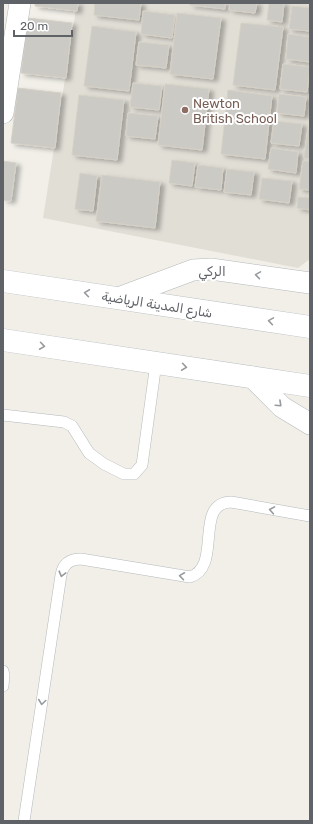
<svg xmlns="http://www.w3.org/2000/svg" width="313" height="824" viewBox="0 0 313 824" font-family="Rubik,'Noto Naskh Arabic',sans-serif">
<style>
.education{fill:#e1ded6}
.building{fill:#cccac5;stroke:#d6d1c6;filter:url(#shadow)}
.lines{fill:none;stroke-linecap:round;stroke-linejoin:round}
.service-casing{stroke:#b5b8bc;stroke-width:12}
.minor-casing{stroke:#b5b8bc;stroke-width:22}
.secondary-casing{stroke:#b6babf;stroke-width:23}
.service{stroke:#fff;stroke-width:11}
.minor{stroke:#fff;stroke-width:21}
.secondary{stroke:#fff;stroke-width:22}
.oneway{stroke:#979a9d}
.education-dot{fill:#8d6e63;stroke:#fff;stroke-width:1.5}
.labels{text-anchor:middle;stroke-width:4;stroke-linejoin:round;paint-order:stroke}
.education-label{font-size:13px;fill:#785e54;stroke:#fff;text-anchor:start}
.street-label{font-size:13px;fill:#5f6368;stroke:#fff}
</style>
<defs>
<filter id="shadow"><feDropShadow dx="4.5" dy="2.5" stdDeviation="2" flood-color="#0004"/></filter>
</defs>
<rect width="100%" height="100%" fill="#f1efe8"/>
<path class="education" d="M77,3h233v256l-12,9 -255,-50z"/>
<path class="building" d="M35,3h43l-1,8 -42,-5z
M95,3h46l-2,17 -45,-5z
M190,3h35v6l-35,-4z
M230,3h27l-2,10 -26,-3z
M269,3h15l-2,19 -15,-2z
M292,6l18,2v23l-21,-2z
M143,11l32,4 -3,23 -31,-4z
M177,13l44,5 -8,61 -43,-5z
M28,18l44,5 -6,55 -45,-5z
M241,23l42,4 -8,63 -42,-5z
M92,26l44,6 -7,59 -45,-5z
M288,34l22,3v25l-24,-3z
M139,42l30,3 -3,23 -30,-3z
M283,64l27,3 -3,25 -27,-3z
M133,83l29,3 -3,24 -29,-3z
M165,84l44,5 -7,61 -44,-5z
M18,88l43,5 -6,55 -44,-5z
M228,90l44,6 -7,63 -44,-5z
M279,94l27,3 -2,19 -27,-3z
M79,95l45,5 -7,60 -45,-5z
M128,113l30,3 -3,23 -29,-3z
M274,121l28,3 -3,22 -28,-3z
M308,129l2,1v29l-6,-1z
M271,148l27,4 -2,21 -28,-4z
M172,160l23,3 -3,23 -23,-3z
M3,161l13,2 -5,38 -8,-1z
M303,161h7v29l-11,-1z
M198,165l25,3 -2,22 -26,-3z
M227,169l27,3 -3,23 -27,-3z
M80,173l17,3 -4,35 -18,-2z
M102,175l58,7 -5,46 -59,-7z
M262,178l30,3 -3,22 -30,-4z
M298,197l12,1v12l-13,-2z"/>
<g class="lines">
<g class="service-casing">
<path id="service" d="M3,415l61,7 8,4 17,27 15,11 20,10h10l8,-9 14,-102
M3,671l1,4 -1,11
M24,821l37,-246c2,-11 9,-16 20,-16l109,18c33,-10 3,-74 41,-75l79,14"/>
</g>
<g class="minor-casing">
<path id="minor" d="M3,113l17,-110
M118,298l75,-28 18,-1 99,14
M252,377l30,30 28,17"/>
</g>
<g class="secondary-casing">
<path id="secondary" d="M3,281l307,46
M3,340l307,46"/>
</g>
<use href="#service" class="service"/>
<use href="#minor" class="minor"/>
<use href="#secondary" class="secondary"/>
</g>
<defs><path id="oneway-chevron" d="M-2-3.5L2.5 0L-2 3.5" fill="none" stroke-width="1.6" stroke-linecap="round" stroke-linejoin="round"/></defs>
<g class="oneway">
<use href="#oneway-chevron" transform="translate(258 275) rotate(-171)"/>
<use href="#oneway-chevron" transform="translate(87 293) rotate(-172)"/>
<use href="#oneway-chevron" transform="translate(271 321) rotate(-171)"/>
<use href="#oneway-chevron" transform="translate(42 346) rotate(8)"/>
<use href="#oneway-chevron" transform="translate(184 367) rotate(8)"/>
<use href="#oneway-chevron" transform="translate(279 404) rotate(43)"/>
<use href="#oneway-chevron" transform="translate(272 510) rotate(-170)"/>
<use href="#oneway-chevron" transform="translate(62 574) rotate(105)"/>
<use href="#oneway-chevron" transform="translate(182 576) rotate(-172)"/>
<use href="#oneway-chevron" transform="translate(42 702) rotate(98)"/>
</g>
<circle class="education-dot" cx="185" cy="110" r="4"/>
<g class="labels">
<g class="education-label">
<text x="193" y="108">Newton<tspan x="193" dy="15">British School</tspan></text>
</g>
<g class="street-label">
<text x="212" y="276">الركي</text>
<text transform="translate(157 304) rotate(9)" y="5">شارع المدينة الرياضية</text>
</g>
</g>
<rect width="313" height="824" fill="none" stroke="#5f6368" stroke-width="8"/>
<path d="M14 30v6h58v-6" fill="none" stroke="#5f6368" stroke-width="2"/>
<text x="20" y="30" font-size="12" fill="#5f6368" stroke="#ffffff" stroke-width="3" paint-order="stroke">20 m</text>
</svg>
